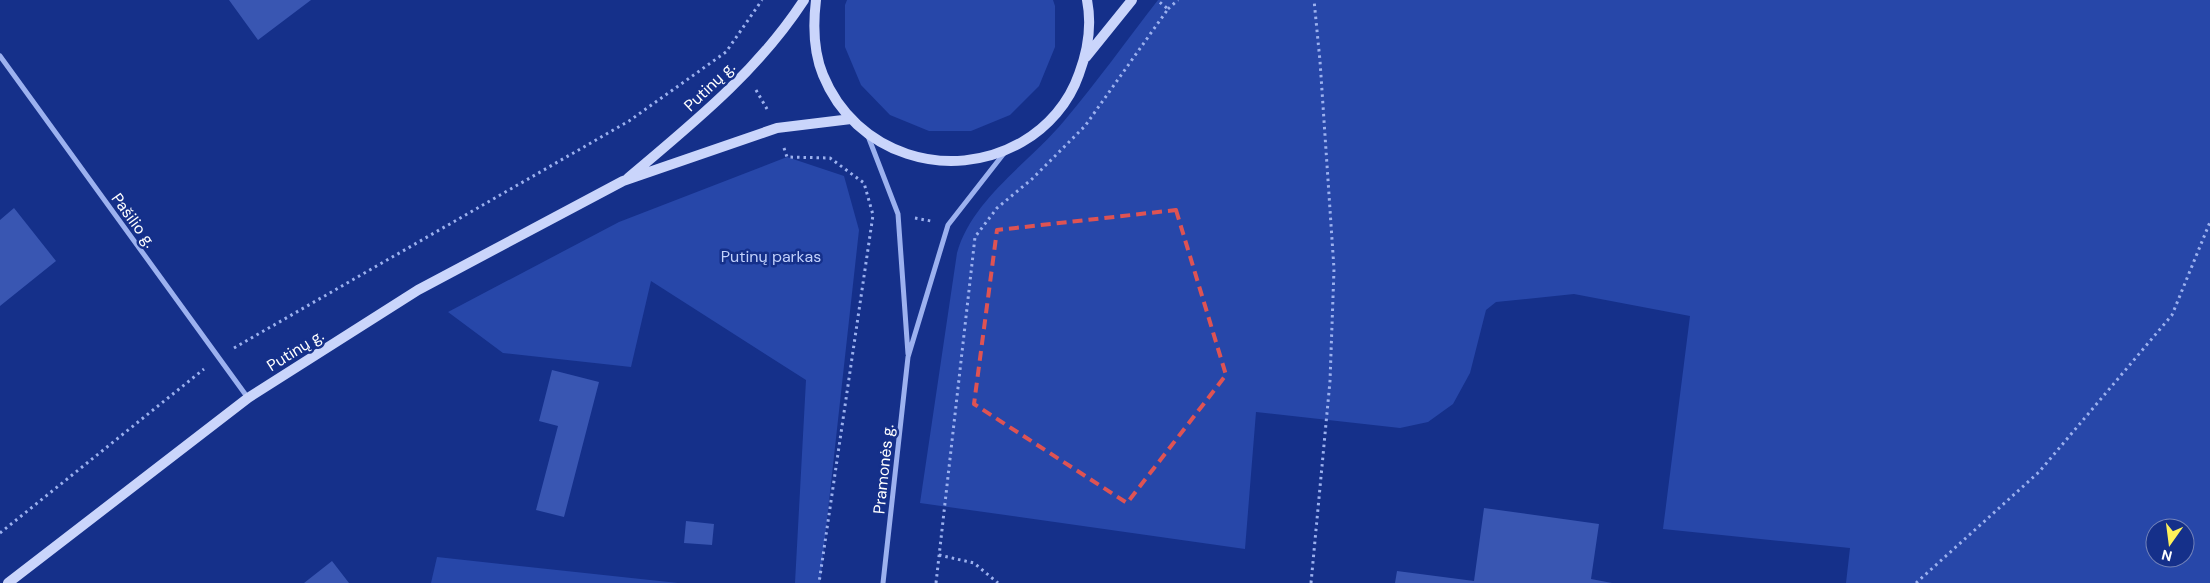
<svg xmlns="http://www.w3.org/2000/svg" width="2210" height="583" viewBox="0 0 2210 583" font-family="'DM Sans',sans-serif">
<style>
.green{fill:#2747a9;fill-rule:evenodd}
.building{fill:#3956b2}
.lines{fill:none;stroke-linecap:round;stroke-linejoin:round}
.path{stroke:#9cb1ef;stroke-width:3;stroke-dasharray:2.5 4;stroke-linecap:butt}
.street{stroke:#9cb1ef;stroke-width:5}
.secondary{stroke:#cad5fb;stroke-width:10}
.marked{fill:none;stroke:#de5353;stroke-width:4;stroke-dasharray:10 6;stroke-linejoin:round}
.labels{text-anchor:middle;stroke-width:5;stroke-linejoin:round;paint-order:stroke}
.street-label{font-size:16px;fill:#fff;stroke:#15308a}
.park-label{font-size:16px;fill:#c2d1fb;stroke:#15308a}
</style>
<rect width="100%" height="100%" fill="#15308a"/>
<path class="green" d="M847,0h206l2,6v41l-16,39 -29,29 -39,16h-42l-39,-16 -29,-30 -16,-38v-42z
M1158,0h1052v583h-364l4,-35 -187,-19 27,-213 -116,-22 -78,8 -10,8 -16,63 -17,31 -25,18 -28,6 -144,-16 -11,137 -325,-46 37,-250c15,-54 72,-90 107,-132 33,-39 63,-81 94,-121zM2155,528h30v30h-30z
M787,157l57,19 15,54 -39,353h-25l11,-203 -155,-99 -20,86 -128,-14 -55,-41 171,-90z
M437,557l241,26h-247z"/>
<path class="building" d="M229,0h82l-53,40z
M14,208l42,53 -56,45v-86z
M552,370l47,12 -35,135 -28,-7 22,-84 -19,-5z
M1484,508l115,16 -8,55 21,4h-217l2,-12 77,10z
M686,521l28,3 -2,21 -28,-2z
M332,561l17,22h-45z"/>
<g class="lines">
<path class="path" d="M1168,9l10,-9
M756,90l11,19
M784,148l3,9 43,1 34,25 9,32 -54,368
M915,218l16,3
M234,348l395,-227 97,-69 36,-52
M0,533l204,-164
M939,555l35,8 24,20
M936,583l39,-346 22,-29 35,-29 53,-53 83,-117 -11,-9
M1311,583l19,-202 4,-112 -14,-208 -6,-61
M1916,583l123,-111 133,-157 38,-93"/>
<path class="street" d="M0,56l248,342
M868,136l30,78 10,140
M883,583l25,-226 40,-132 57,-73"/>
<path class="secondary" d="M816,0c-3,25 -3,51 7,75 32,79 126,109 199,67 26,-15 47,-39 57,-68 9,-24 13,-49 8,-74
M1086,57l46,-57
M628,178c65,-55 129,-106 176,-178
M8,583l240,-185 170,-108 205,-109 154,-53 74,-9"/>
</g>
<path class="marked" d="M1176,210l50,165 -99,128 -153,-99 23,-174z"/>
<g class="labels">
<g class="street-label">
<text transform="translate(709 86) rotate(-44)" y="6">Putinų g.</text>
<text transform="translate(134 220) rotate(54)" y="6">Pašilio g.</text>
<text transform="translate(295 350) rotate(-32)" y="6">Putinų g.</text>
<text transform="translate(883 469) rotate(-84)" y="6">Pramonės g.</text>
</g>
<g class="park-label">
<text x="771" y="262">Putinų parkas</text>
</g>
</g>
<g transform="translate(2170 543) rotate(194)"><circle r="24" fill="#15308a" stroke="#7383b9"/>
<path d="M0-4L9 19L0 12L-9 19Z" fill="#fff15a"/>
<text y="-8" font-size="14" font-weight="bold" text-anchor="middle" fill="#ffffff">N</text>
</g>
</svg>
